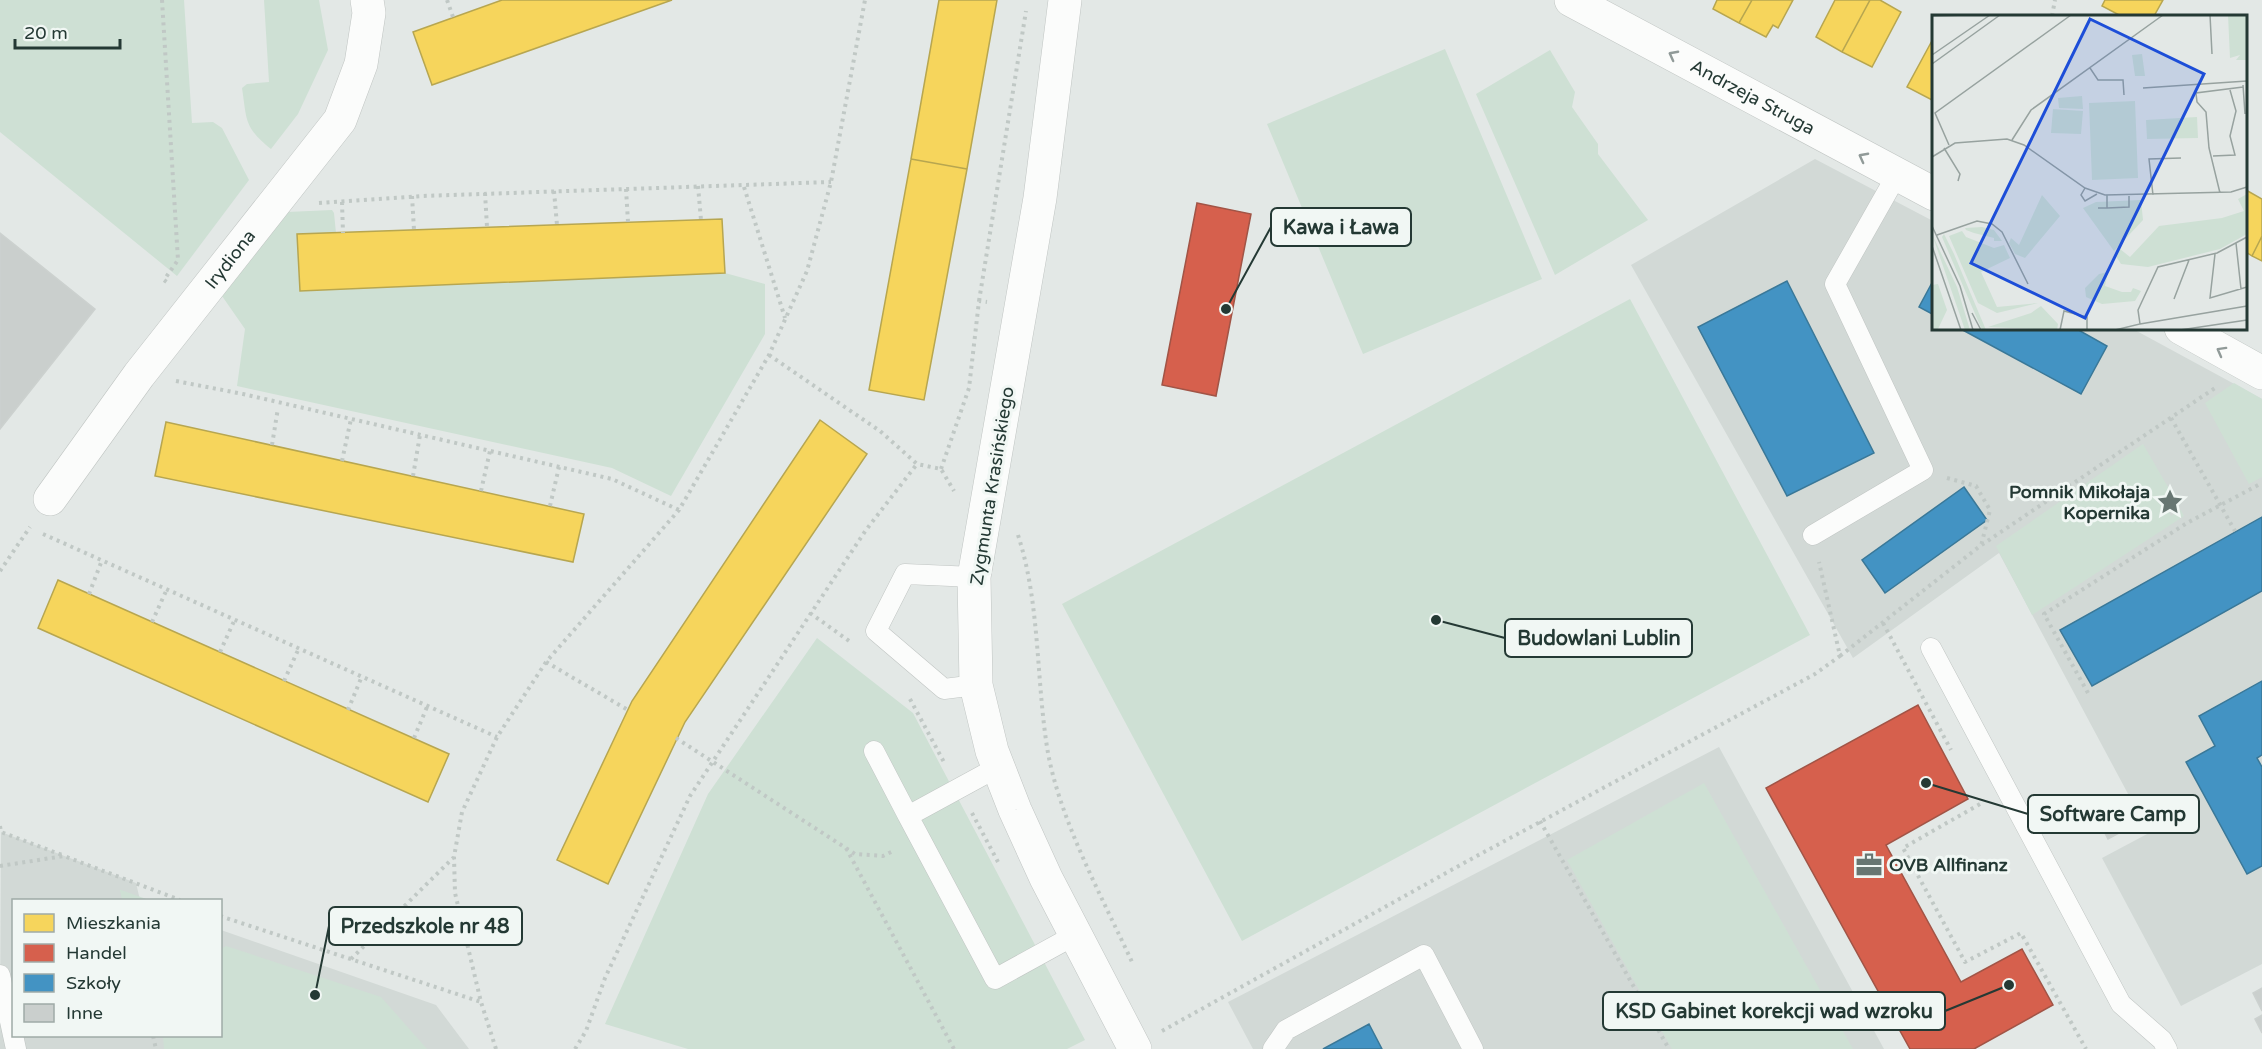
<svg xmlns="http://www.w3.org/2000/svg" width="2262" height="1049" viewBox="0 0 2262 1049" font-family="'Varela Round',sans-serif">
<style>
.built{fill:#d2d9d6}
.green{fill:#cee0d4}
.homes{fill:#f6d55c;stroke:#b7a650;stroke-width:1.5}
.shops{fill:#d6604d;stroke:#a15446;stroke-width:1.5}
.schools{fill:#4393c3;stroke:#3a7898;stroke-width:1.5}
.building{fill:#cacfcd;stroke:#ccd1cf;stroke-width:1.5}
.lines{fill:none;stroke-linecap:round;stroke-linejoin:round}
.lane-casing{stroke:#c0c5c3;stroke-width:21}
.street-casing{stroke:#c0c5c3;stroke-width:34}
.path{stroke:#c0c8c5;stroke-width:4;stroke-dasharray:3 4.5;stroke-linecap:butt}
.lane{stroke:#fbfcfb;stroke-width:20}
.street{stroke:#fbfcfb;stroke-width:33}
.oneway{stroke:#909a98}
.labels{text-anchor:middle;stroke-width:6;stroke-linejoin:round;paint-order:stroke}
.street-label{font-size:18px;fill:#243934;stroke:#f1f7f4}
.poi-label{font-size:18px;font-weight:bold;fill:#243934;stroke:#f1f7f4;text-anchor:end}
.inset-road{fill:none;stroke:#97a29f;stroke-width:1.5}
.view{fill:#1d4ed8;fill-opacity:0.15;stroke:#1d4ed8;stroke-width:3}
.inset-edge{fill:none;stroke:#243934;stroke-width:3}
.leader{fill:none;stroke:#243934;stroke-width:2}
.callout-dot{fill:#243934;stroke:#f1f7f4;stroke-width:2}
.callout{fill:#f1f7f4;stroke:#243934;stroke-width:2}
.callout-label{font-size:20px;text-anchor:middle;font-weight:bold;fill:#243934}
</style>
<rect width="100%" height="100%" fill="#e3e8e6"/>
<path class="built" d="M1815,159l118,62 1,107 199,1 129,70v565l-81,42 -79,-148 47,-25 -150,-280 -146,105 -222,-393z
M1719,747l165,302h-631l-25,-47z
M1,832l135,51 4,17h-126v136h206l1,-106 215,75 33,44h-469z"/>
<path class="green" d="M0,0h184l8,123 21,-1 9,6 27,52 -72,96 -177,-144z
M264,0h55l9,50 -30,64 -27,35c-27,-22 -24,-28 -29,-61l5,-4 22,-2z
M1445,49l97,230 -179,75 -96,-230z
M1550,50l25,42 -3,15 26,37v10l50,66 -93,55 -79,-181z
M332,210l2,3 2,20 -39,2 3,56 425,-18 40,11v50l-94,162 -59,-28 -375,-82 8,-57 -23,-33 65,-84z
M1630,299l180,336 -568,306 -180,-337z
M2234,383l28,16v78l-13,7 -44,-81z
M2143,444l29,50 -9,7 8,15 10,-6 3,6 -152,99 -36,-69z
M817,638l96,75 172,327 -18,9h-379l-83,-25 103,-230z
M1704,783l149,266h-181l-105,-189z
M120,890h1l28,10h-27z
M226,946l155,51 46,52h-263l-1,-13h57l1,-87z"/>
<path class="homes" d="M502,0h170l-240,85 -19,-53z
M939,0h58l-30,169 -56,-10z
M1717,0h35l-13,23 -26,-14z
M1752,0h41l-15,28 -5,-3 -7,12 -27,-14z
M1835,0h35l-28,52 -26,-15z
M1870,0h10l21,12 -29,55 -30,-15z
M2105,0h58l-9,16h-33l-19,-10z
M1934,37v64l-27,-14z
M911,159l56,10 -43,231 -55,-10z
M2246,190l16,9v37l-10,20 -6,-4z
M722,219l3,54 -425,18 -3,-57z
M2262,236v25l-10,-5z
M820,420l47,34 -182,268 -77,162 -51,-24 75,-159z
M166,422l418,92 -11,48 -418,-86z
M58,580l391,174 -21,48 -390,-174z"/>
<path class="shops" d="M1197,203l54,11 -35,182 -54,-11z
M1918,705l50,94 -82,46 75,137 61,-33 31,56 -79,44h-64l-144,-261z"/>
<path class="schools" d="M1934,279v36l-15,-8z
M1787,281l87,172 -87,43 -89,-169z
M1959,328h116l32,18 -26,48z
M1964,487l23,33 -102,73 -23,-33z
M2262,517v74l-170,95 -32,-56z
M2262,681v74l-5,3 5,9v99l-15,8 -61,-112 29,-16 -16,-30z
M1369,1024l13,25h-59z"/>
<path class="building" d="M0,233l95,76 -95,120z
M2109,813l12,19 -13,7 -10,-19z
M2262,988v23l-9,-18z
M2262,1015v18l-7,-14z"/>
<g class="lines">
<g class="lane-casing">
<path id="lane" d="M1813,535l110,-65 -88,-186 55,-97 4,-13
M974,577l-69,-3 -29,57 68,58 32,-4
M1931,648l190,356 41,36 5,9
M874,751l34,65 90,-49
M908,816l87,163 80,-44
M0,975l16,74
M1273,1049l13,-19 138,-75 49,94"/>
</g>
<g class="street-casing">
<g id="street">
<path d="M1065,0l-25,198 -66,379 2,108 16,66 23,59 31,68 89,171"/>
<path id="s1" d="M1571,0l363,194"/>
<path d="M2181,328l81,45"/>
<path id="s2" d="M50,499l89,-124 201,-255 21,-56 8,-51 -2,-13"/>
</g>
</g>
<path class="path" d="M162,0l16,260 -14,20 4,3
M447,0l6,17
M2052,16l3,-16
M698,186l3,34
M744,187l41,131
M626,189l2,33
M554,191l3,34
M485,193l2,34
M412,196l2,34
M342,202l1,31
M319,203l104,-7 408,-14
M979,301l47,-290
M769,355l111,76 37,33 24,5 13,22
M176,381l67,13 369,85 67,31
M2171,418l64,113
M272,445l6,-37
M342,461l9,-42
M941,469l28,-81 10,-87 8,1
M413,476l7,-41
M1947,478l29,8 14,24 -9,36
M481,491l9,-40
M550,506l9,-39
M43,534l454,203
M1018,535c22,68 18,141 29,212 11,70 55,150 85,215
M0,571l30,-44
M89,594l13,-34
M810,613l39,28
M152,622l15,-33
M1883,623l68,127
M220,652l15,-33
M1840,656l140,-110 238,-160
M546,662l82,48
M284,681l15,-33
M2088,693l-44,-79 143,-91 75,-40
M910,699l35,65
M348,710l14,-34
M414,738l13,-31
M676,738l179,116 28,2 12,-6
M1980,804l-77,44 62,114 56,-29 65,116
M972,813l26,49
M1540,821l129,228
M0,826l1,6 61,23
M846,848l108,201
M0,866l64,-10 116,44
M220,916l261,86
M351,959l102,-101
M1162,1031l311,-173 342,-184 25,-18 -21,-94
M153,1036l3,13
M496,1049l-15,-47 -26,-109 -1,-36 8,-45 35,-75 49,-75 133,-152 90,-155 38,-84 24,-89 34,-182
M575,1049l11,-18 19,-53 85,-182 176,-266 51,-66"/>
<use href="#lane" class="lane"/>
<use href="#street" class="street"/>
</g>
<defs><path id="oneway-chevron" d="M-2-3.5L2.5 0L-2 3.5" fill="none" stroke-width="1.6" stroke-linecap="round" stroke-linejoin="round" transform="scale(1.5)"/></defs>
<g class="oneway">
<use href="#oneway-chevron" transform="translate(1673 55) rotate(-152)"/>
<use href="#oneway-chevron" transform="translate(1863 157) rotate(-152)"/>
<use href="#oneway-chevron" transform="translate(2221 351) rotate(-151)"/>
</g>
<defs>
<g id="sight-bare" transform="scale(2.07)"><path d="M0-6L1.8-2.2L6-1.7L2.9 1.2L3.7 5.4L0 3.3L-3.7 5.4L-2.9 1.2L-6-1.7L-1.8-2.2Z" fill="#677672" stroke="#f1f7f4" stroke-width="2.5" paint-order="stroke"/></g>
<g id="office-bare" transform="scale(2.07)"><path d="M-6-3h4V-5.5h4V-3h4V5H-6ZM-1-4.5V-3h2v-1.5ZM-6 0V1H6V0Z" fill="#677672" stroke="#f1f7f4" stroke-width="2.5" paint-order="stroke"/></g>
</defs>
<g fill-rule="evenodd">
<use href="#sight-bare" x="2170" y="502"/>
<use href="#office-bare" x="1869" y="865"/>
</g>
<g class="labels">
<g class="street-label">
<text dy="6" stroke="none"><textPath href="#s1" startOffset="206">Andrzeja Struga</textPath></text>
<text dy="6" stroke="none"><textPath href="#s2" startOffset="300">Irydiona</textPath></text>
<text transform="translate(992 486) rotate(-81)" y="6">Zygmunta Krasińskiego</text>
</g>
<g class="poi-label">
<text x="2150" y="498">Pomnik Mikołaja<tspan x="2150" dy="21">Kopernika</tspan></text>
<text x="1889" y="871" text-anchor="start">OVB Allfinanz</text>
</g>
</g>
<g transform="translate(1932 15)">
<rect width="315" height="315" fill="#e3e8e6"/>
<path d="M296,0h18l1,45h-11l4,-5 -10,3zM210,39l3,22h-10l-3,-21zM150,81l1,13 -24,-1 -1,-10zM203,86l3,77 -46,2 -3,-77zM121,94l30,2 -2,23 -30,-1zM265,102l1,21 -51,1 -1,-19zM315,179v40l-27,15 -72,18 -27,-3 -6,-9 5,-6 10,8 29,-31 63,-8 22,-7 -6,-12zM110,180l18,21 -35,42 -10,-4 -6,-11 2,-5 8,7zM209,185l2,20 -29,31 -31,-43 13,-6zM50,212l12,3 8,11h-8v-3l-20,-5 -8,-3 -1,-2zM30,216l4,6 28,11 10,-3 6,13 -29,14 16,35 41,-4 -41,10 -19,-10 -29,-67zM0,219l25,53 13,43h-5zM12,219l10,20 32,76h-4l-40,-93zM176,257l-3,14 17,6h9l2,-4 8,3 -6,10 -33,3 -16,-7 -1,-9 14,-14zM6,269l9,26 -9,19 -6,1v-45zM109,291l17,18 -1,6 -69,-3 43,-14z" fill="#cee0d4"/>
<path class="inset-road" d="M278,0l2,39M0,1l34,-1M0,40l58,-40M0,49l68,-49M158,53l8,12h25l1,15M311,70l2,29M211,73l104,-7M80,125l19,-30 132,-95M17,130l-14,-32 136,-98M12,133l16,26 -2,7M281,141l22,-1 -5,-19 6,-25 -6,-21M0,142l23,-14 52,-4 17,6 61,43 20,7 126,-3 16,-5M153,173l-4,7 4,6 12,-7M288,178l-11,-45 -3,-36 -9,-10 -1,-9 47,-6M221,180l-4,-36 32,-1M166,193h9v-13M175,193l22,-1v-11M0,211l28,60 13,44M5,220l40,-14 15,3 10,8 26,52M304,228l5,46M0,231l29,84M283,239l-5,44 37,-11M242,284l15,-39M40,298l9,17M208,309l107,-18M128,315l4,-19 23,6v13M183,315l25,-6 -2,-14 20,-43 59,-14 30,-16M248,315l67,-10"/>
<path class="view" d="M158,4l114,55 -119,244 -114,-55z"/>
<rect width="315" height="315" class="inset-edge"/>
</g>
<path class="leader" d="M1226 309L1271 227M1436 620L1505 638M1926 783L2028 814M315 995L329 926M2009 985L1945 1011"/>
<g class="callout-dot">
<circle cx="1226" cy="309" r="6"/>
<circle cx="1436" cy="620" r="6"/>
<circle cx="1926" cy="783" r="6"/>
<circle cx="315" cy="995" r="6"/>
<circle cx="2009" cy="985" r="6"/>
</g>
<g class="callout">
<rect x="1271" y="208" width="140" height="38" rx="6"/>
<rect x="1505" y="619" width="187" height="38" rx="6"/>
<rect x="2028" y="795" width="171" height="38" rx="6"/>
<rect x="329" y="907" width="193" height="38" rx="6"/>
<rect x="1603" y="992" width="342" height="38" rx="6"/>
</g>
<g class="callout-label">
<text x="1341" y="234">Kawa i Ława</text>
<text x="1599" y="645">Budowlani Lublin</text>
<text x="2113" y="821">Software Camp</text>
<text x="425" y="933">Przedszkole nr 48</text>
<text x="1774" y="1018">KSD Gabinet korekcji wad wzroku</text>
</g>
<rect x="12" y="899" width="210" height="138" fill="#f1f7f4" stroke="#9faba7" stroke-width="1.5"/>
<rect x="24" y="914" width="30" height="18" fill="#f6d55c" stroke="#9faba7" stroke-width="1.5"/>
<text x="66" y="929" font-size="18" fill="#243934">Mieszkania</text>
<rect x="24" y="944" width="30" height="18" fill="#d6604d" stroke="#9faba7" stroke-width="1.5"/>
<text x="66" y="959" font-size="18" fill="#243934">Handel</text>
<rect x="24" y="974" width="30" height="18" fill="#4393c3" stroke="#9faba7" stroke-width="1.5"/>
<text x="66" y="989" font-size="18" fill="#243934">Szkoły</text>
<rect x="24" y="1004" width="30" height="18" fill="#cacfcd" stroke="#9faba7" stroke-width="1.5"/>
<text x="66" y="1019" font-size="18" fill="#243934">Inne</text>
<path d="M15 39v9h105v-9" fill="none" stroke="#243934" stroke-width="3"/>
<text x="24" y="39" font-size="18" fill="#243934" stroke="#f1f7f4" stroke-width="4.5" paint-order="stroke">20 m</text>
</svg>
